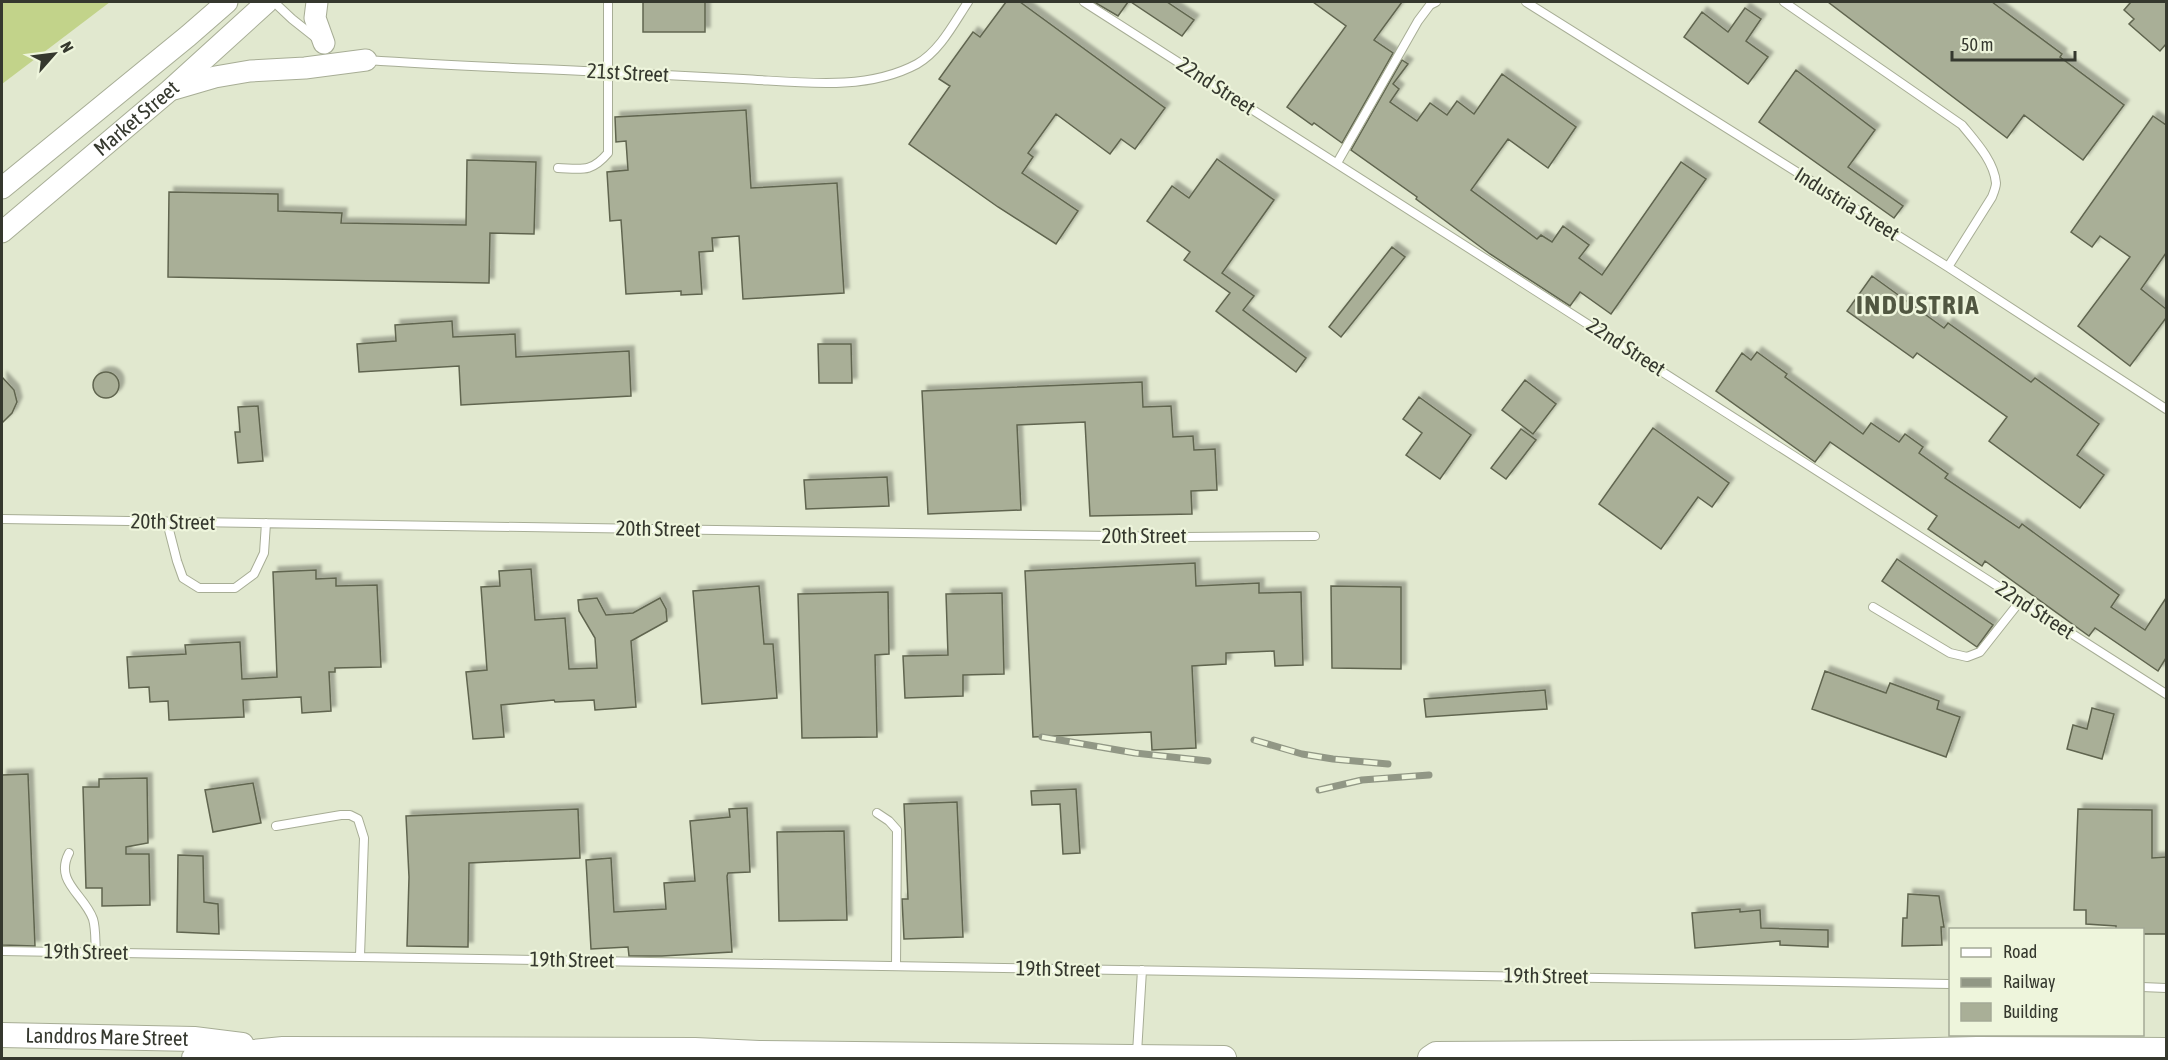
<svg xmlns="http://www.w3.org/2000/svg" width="2168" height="1060" viewBox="0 0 2168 1060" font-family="'Asap Condensed',sans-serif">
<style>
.green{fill:#c2d38a}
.building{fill:#a9af97;stroke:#60654f;stroke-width:1.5;filter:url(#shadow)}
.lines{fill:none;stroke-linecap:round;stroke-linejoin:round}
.lane-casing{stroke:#a7ad95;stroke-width:10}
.secondary-casing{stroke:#a7ad95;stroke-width:23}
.primary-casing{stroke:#a7ad95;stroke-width:26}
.lane{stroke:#fff;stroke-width:8}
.secondary{stroke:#fff;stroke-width:21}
.primary{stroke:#fff;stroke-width:24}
.rail-casing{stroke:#919785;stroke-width:7}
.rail{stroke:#eef5dc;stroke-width:4.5;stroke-dasharray:14;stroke-linecap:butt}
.labels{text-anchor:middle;stroke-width:4.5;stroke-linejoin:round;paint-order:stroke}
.street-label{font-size:21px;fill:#35382e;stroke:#eef5dc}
.district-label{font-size:27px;font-weight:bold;letter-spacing:1.5px;fill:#515741;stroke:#eef5dc}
</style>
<defs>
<filter id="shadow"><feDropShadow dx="5" dy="-5" stdDeviation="1.5" flood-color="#0004"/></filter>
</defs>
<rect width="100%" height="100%" fill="#e1e8cf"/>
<path class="green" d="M2,2h108l-108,82z"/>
<path class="building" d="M643,2h62v30h-62z
M1006,2h14l145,106 -30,41 -14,-10 -11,15 -54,-40 -28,39 5,4 -11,16 56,38 -22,33 -58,-37 -89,-63 41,-58 -11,-7 34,-47 7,5z
M1094,2h34l-10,14z
M1131,2h36l27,18 -12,16z
M1313,2h89l-28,38 19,13 -51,90 -28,-20 -2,2 -25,-18 59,-81z
M1828,2h164l70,52 -2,3 64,48 -41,55 -59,-45 -17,23z
M2131,2h35v42l-6,7 -31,-27 5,-5 -10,-9z
M1745,8l16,11 -15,22 22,16 -20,27 -64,-47 18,-25 26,20z
M1402,60l6,4 -15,20 6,5 -9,13 27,19 13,-18 17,12 10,-14 17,13 28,-40 74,53 -28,41 -40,-29 -37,51 66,49 4,-4 11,7 11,-16 26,19 -10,13 23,17 79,-113 25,17 -95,135 -31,-22 -10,14 -80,-52 -74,-55 1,-2 -66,-47z
M1796,70l79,60 -27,37 55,39 -9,12 -135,-96z
M746,110l5,78 86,-5 7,110 -101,6 -4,-63 -27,2 1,13 -14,1 3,42 -21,1v-4l-55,3 -5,-74 -11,1 -3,-49 21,-2 -2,-29 -10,1 -1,-25z
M2153,116l13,9v128l-25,36 25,20v9l-36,48 -52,-40 52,-69 -30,-21 -8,11 -21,-15z
M1217,159l57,41 -52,73 32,23 -11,14 63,48 -10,14 -80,-61 14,-18 -46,-33 6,-8 -43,-31 25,-35 17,12z
M467,160l69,2 -2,72 -44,-1 -1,50 -321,-6 1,-85 109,2v17l64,2 -1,10 125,2z
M1392,247l13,10 -64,80 -12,-10z
M1872,276l72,52 4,-5 83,59 4,-4 64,46 -22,31 27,20 -24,33 -91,-67 18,-24 -90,-64 -4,5 -66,-47z
M452,321l1,16 62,-3 1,23 113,-6 2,45 -170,9 -2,-39 -100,6 -2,-28 39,-3 -1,-16z
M818,344h33l1,39h-33z
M1757,352l30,22 -2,3 78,57 8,-11 28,19 6,-8 18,13 -4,6 29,21 -3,4 74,50 3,-4 97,71 -8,12 34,23 21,-32v60l-8,13 -63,-43 -6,8 -104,-75 -3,5 -54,-37 9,-13 -107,-74 -15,20 -99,-71 26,-38 9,7z
M93 385a13 13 0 1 1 26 0a13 13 0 1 1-26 0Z
M2,377l12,13 3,12 -5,11 -10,10z
M1525,380l31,24 -23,30 -31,-24z
M1142,382l1,25 28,-1 2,31 20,-1 1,14 21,-1 2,41 -26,1 1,23 -102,2 -5,-94 -68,3 4,85 -93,4 -6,-123z
M1419,397l52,38 -31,44 -34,-24 16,-22 -19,-14z
M258,406l5,55 -25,2 -3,-31h5l-2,-25z
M1653,428l76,55 -17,24 -14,-10 -37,52 -62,-45z
M1521,429l15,11 -30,39 -15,-11z
M887,477l2,29 -83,3 -2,-29z
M1897,559l96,66 -16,22 -95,-66z
M1195,563l1,23 63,-3v10l42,-1 2,73 -28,1 -1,-15 -48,2v11l-34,2 4,82 -44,2 -1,-18 -118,5 -8,-166z
M531,569l4,51 30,-2 4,51 28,-1 -2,-30 -16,-27 -1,-11 19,-2 9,17 27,-2 27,-15 6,11 1,12 -36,20 5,66 -41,3 -1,-10 -39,2 -1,-2 -53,5 3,32 -31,2 -7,-67 21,-2 -6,-83 19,-1 -1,-15z
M316,570v9l20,-1v8l41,-1 4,82 -46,1v4h-6l2,39 -29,2 -1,-16 -58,3 1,17 -75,3 -1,-19 -18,1 -1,-15 -20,1 -2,-31 59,-3 -1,-9 55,-3 2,37 35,-2 -4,-105z
M759,586l5,58h9l4,54 -75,6 -9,-113z
M1331,586l70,1v82l-69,-1z
M888,592l1,62 -14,1 2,82 -75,1 -4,-144z
M1002,593l2,81 -41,1v21l-58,2 -2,-42 45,-1 -2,-61z
M1825,671l61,22 4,-10 49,18 -2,8 23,8 -14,40 -134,-48z
M1545,690l2,19 -121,8 -2,-18z
M2092,708l22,6 -12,45 -35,-10 6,-24 14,4z
M28,774l7,172 -33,-1v-170z
M147,778l1,65 -22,4v7h23l1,51 -48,1v-18h-16l-3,-101h16v-8z
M253,783l8,40 -48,9 -8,-42z
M1076,789l4,64 -17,1 -3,-50 -28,1 -1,-14z
M957,802l6,135 -59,2 -2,-40h6l-4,-95z
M747,808l3,64 -22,1 -1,3 5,76 -70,4h-33l-1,-9 -37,2 -5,-89 25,-2 3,54 52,-3 -2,-26 31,-2 -5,-60 40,-4 -1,-8z
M578,809l2,49 -111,5 -1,84 -61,-1 2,-69 -3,-61z
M2078,809l74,1v48l14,-1v77h-24v-4h-26v-4l-30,-2v-14h-12z
M844,831l3,89 -68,1 -2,-89z
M178,855l25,1 1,46 14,2 1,30 -42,-2z
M1908,894l31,2 5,31h-3l1,18 -40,1 1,-28h4z
M1740,909v3l20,-2 1,18 67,2v17l-48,-2v-4l-85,7 -3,-35z"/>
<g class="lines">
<g class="lane-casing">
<path id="lane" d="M274,2l18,17 24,19
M1084,2l1082,692
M1526,2l422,265 218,142
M1784,2l178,123c13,16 32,36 34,58 0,4 -2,9 -4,14l-44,70
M368,60c79,6 159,8 239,12 46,2 91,5 136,7 56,3 122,13 174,-15 23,-13 37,-41 51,-62
M1337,163l81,-142 12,-16 6,-3
M558,168c24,1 33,5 50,-15v-151
M2,519l966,15 216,3 131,-1
M167,522l10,39 6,17 16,10h36l19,-14 10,-21 2,-30
M1873,607l77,46 17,4 13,-5 41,-52
M877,813l12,8 8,9 -1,136
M276,826l65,-11h9l8,4 6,19 -4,118
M69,853c-15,29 15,41 24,66 3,10 2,23 3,34
M2,951l1948,33
M2142,987l24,1
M1137,1053l5,-83"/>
</g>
<g class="secondary-casing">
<g id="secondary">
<path d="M317,2l-2,16 9,25"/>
<path d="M174,89l41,-12 35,-6 55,-3 61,-8"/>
<path d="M2,188l186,-152 39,-34"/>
<path id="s1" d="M2,232l167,-141 98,-89"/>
</g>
</g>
<g class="primary-casing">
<g id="primary">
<path id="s2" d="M2,1035l192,4 48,6"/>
<path d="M194,1058l89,-9 412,1 64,3 465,5"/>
<path d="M1430,1058l6,-4 414,-2 127,-3 189,1"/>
</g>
</g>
<use href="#lane" class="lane"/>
<use href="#secondary" class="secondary"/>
<use href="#primary" class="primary"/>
<g class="rail-casing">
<path id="rail" d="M1042,737l93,16 73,8
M1254,740l48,14 31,5 55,5
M1319,790l43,-10 67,-5"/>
</g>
<use href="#rail" class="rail"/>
</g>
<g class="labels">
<g class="street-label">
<text transform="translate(628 73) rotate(3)" y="7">21st Street</text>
<text transform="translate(1216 86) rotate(33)" y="7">22nd Street</text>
<text dy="7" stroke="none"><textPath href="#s1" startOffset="176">Market Street</textPath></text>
<text transform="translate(1847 204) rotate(32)" y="7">Industria Street</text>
<text transform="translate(1626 347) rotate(33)" y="7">22nd Street</text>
<text transform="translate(173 522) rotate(1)" y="7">20th Street</text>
<text transform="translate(658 529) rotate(1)" y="7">20th Street</text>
<text x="1144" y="543">20th Street</text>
<text transform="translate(2035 610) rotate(33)" y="7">22nd Street</text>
<text transform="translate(86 952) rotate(1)" y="7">19th Street</text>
<text transform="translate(572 960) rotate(1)" y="7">19th Street</text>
<text transform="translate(1058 969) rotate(1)" y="7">19th Street</text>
<text transform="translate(1546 976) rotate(1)" y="7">19th Street</text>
<text dy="7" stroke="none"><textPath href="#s2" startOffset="105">Landdros Mare Street</textPath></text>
</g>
<g class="district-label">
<text x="1918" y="314">INDUSTRIA</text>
</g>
</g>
<rect width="2168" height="1060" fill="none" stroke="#35382e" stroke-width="6"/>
<rect x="1949" y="928" width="195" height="108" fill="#eef5dc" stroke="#a4a996" stroke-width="1.5"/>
<rect x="1961" y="948" width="30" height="9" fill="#ffffff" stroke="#a4a996" stroke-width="1.5"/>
<text x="2003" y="958" font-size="18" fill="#35382e">Road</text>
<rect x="1961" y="978" width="30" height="9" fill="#919785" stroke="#a4a996" stroke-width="1.5"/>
<text x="2003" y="988" font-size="18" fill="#35382e">Railway</text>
<rect x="1961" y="1003" width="30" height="18" fill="#a9af97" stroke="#a4a996" stroke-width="1.5"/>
<text x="2003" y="1018" font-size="18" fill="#35382e">Building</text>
<g transform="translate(54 54) rotate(62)" stroke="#eef5dc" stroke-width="4.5" paint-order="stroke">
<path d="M0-4.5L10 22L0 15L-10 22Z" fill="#35382e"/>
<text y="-9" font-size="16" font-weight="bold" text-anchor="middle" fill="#35382e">N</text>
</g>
<path d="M1952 51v9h123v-9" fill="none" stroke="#35382e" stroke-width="3"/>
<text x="1961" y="51" font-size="18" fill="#35382e" stroke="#eef5dc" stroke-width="4.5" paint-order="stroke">50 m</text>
</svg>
